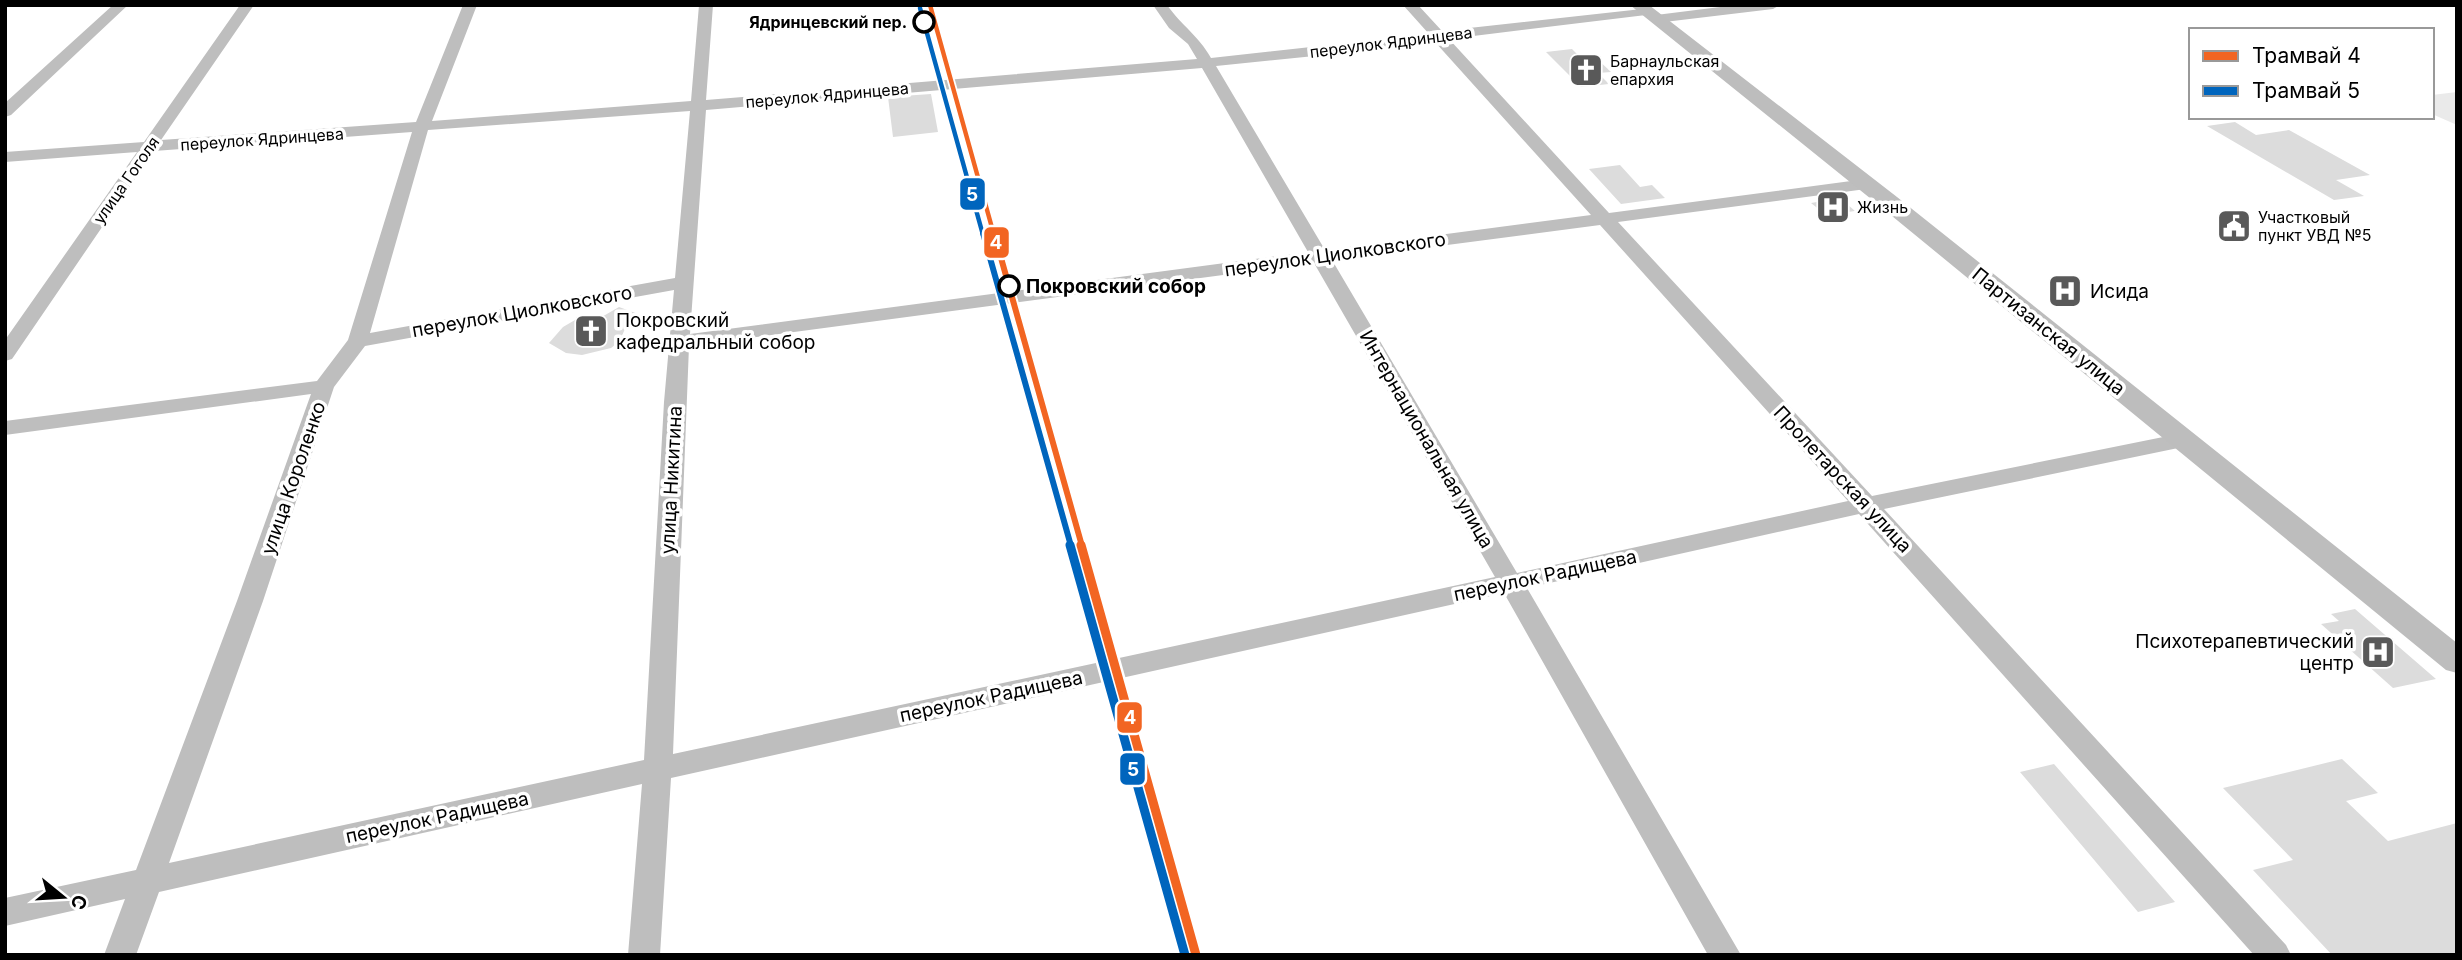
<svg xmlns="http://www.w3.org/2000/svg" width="2462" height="960" viewBox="0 0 2462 960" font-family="Inter,sans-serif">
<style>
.green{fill:#eaeaea}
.building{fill:#dcdcdc}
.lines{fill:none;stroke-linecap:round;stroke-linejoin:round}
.minor{fill:#bebebe;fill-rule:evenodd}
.major{fill:#bdbdbd;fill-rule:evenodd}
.tram-1-far2-casing{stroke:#fff;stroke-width:8}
.tram-1-far1-casing{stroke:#fff;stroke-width:10}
.tram-1-casing{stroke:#fff;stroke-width:14}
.tram-2-far2-casing{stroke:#fff;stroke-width:8}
.tram-2-far1-casing{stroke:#fff;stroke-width:10}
.tram-2-casing{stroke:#fff;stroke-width:14}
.tram-1-far2{stroke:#f26522;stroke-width:4.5}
.tram-1-far1{stroke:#f26522;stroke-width:6}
.tram-1{stroke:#f26522;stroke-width:9}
.tram-2-far2{stroke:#0065bd;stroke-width:4.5}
.tram-2-far1{stroke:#0065bd;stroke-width:6}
.tram-2{stroke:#0065bd;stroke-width:9}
.stop-dot{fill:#fff;stroke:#000;stroke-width:3.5}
.labels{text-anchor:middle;stroke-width:7;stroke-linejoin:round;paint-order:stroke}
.far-stop-label{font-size:16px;font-weight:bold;fill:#000;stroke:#fff;text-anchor:end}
.far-street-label{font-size:16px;fill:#000;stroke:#fff}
.far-poi-label{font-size:16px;fill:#000;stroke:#fff;text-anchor:start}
.street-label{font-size:19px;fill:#000;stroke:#fff}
.stop-label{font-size:19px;font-weight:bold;fill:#000;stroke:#fff;text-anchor:start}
.poi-label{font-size:19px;fill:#000;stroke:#fff;text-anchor:start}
.line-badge{stroke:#fff;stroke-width:2.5}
.badge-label{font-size:19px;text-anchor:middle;font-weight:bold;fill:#fff}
</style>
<rect width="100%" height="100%" fill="#fff"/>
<path class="green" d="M2457,92v33l-25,-11v-19z"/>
<path class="building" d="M1572,49l9,9 13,-2 17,16 -13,1 11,11 -28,3 -35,-35z
M931,94l7,38 -45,5 -5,-40z
M2235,122l21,13 33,-5 81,45 -34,5 28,16 -30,4 -127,-74z
M1620,165l20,22 12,-2 13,13 -44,6 -32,-35z
M1840,198l15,13 -29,4 -15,-12z
M619,307l22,8 -15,11 -6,15 -9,7 -29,7 -16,-2 -17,-10 14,-16 12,-7 18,2z
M2355,609l81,70 -43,9 -72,-64 18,-3 -8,-7z
M2342,759l36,34 -32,8 42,40 69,-18v132h-125l-79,-85 40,-10 -70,-72z
M2054,764l121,138 -37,10 -118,-140z"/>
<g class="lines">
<path class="minor" d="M113,5h15l-117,110 -6,2v-14z
M240,5h14l-93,135 255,-18 47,-117h14l-45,116 259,-20 8,-96h14l-7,95 491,-41 -9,-15 -19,-16 -16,-23h14c15,21 31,30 44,53l218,-24 -26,-29h15l24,26 209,-23 2,3 -7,4 -197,24 160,174 257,-34 6,1 3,4 -3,4 -6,1 -248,33 254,274 311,-63 8,2 3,5 -3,5 -8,2 -299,62 402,436 5,10h-37l-395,-441 -332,74 214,367h-33l-204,-362 -833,185 -11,177h-32l14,-171 -483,108 -23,63h-32l21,-56 -120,27v-28l131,-28 101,-269 74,-207 -306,41v-14l312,-40 31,-41 64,-208 -258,19 -142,208 -7,2v-21l132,-188 -132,10v-10l139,-10zM1435,42l156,173 -266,35 -109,-184 207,-21zM1202,68l106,184 -618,82 16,-224zM690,111l-15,167 -305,55 58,-203zM1600,225l248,276 -331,72 -185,-313zM1314,263l181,314 -822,177 16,-408zM674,290l-10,112 -20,358 -475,103 94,-262 71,-214 31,-41z
M1736,5h44l-7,4 -117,14 -7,-4 7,-4z"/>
<path class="major" d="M1630,5h19l248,192 560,446v30l-11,-3 -565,-463z"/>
<g class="tram-1-far2-casing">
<path id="tram-1-far2" d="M930,5l64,230"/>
</g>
<g class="tram-1-far1-casing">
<path id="tram-1-far1" d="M994,233l88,313"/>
</g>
<g class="tram-1-casing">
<path id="tram-1" d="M1081,545l115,410"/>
</g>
<g class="tram-2-far2-casing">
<path id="tram-2-far2" d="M920,8l63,227"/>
</g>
<g class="tram-2-far1-casing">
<path id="tram-2-far1" d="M983,233l88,313"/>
</g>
<g class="tram-2-casing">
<path id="tram-2" d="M1070,545l115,410"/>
</g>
<use href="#tram-1-far2" class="tram-1-far2"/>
<use href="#tram-1-far1" class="tram-1-far1"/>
<use href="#tram-1" class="tram-1"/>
<use href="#tram-2-far2" class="tram-2-far2"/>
<use href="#tram-2-far1" class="tram-2-far1"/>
<use href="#tram-2" class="tram-2"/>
</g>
<defs>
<g id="church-square" transform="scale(1.75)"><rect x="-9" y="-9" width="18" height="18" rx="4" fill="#595959" stroke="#fff"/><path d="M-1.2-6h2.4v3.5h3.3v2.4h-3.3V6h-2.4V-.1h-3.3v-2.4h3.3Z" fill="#fff"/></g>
<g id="hospital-square" transform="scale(1.75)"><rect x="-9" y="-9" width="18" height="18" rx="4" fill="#595959" stroke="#fff"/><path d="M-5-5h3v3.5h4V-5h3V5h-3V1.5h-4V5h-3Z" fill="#fff"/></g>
<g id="civic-square" transform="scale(1.75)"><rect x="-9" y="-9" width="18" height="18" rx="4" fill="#595959" stroke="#fff"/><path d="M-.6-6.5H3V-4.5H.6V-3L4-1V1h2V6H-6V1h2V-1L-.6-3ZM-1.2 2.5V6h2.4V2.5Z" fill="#fff"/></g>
</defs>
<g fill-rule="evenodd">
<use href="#church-square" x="1586" y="70"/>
<use href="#hospital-square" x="1833" y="207"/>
<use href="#civic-square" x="2234" y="226"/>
<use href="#hospital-square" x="2065" y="291"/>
<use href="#church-square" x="591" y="331"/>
<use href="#hospital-square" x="2378" y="652"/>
</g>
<g class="stop-dot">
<circle cx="924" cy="22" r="10"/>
<circle cx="1009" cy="286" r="10"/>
</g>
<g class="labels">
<g class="far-stop-label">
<text x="907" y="28">Ядринцевский пер.</text>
</g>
<g class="far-street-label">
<text transform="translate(1391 42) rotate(-7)" y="6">переулок Ядринцева</text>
<text transform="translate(827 95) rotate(-5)" y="6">переулок Ядринцева</text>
<text transform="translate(262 139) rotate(-4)" y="6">переулок Ядринцева</text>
<text transform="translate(126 180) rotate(-55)" y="6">улица Гоголя</text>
</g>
<g class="far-poi-label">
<text x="1610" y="67">Барнаульская<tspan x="1610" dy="18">епархия</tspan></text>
<text x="1857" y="213">Жизнь</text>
<text x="2258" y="223">Участковый<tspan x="2258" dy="18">пункт УВД №5</tspan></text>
</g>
<g class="street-label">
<text transform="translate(1335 254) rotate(-8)" y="7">переулок Циолковского</text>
<text transform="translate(522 311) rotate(-10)" y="7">переулок Циолковского</text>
<text transform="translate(2049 331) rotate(39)" y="7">Партизанская улица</text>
<text transform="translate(1427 439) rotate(60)" y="7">Интернациональная улица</text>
<text transform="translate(293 478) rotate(-71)" y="7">улица Короленко</text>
<text transform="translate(1843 479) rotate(47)" y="7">Пролетарская улица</text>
<text transform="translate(671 480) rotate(-87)" y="7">улица Никитина</text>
<text transform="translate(1545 575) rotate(-12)" y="7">переулок Радищева</text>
<text transform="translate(991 696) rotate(-12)" y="7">переулок Радищева</text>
<text transform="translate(437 817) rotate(-12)" y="7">переулок Радищева</text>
</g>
<g class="stop-label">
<text x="1026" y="293">Покровский собор</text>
</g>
<g class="poi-label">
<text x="2090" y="298">Исида</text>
<text x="616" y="327">Покровский<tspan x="616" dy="22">кафедральный собор</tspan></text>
<text x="2354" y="648" text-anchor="end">Психотерапевтический<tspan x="2354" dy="22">центр</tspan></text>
</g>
</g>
<g class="line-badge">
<rect x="959" y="177" width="27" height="34" rx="7" fill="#0065bd"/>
<rect x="983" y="226" width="27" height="33" rx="7" fill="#f26522"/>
<rect x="1116" y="701" width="27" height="33" rx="7" fill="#f26522"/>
<rect x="1119" y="752" width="27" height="34" rx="7" fill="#0065bd"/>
</g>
<g class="badge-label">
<text x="972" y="201">5</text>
<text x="996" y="249">4</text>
<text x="1130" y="724">4</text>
<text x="1133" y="776">5</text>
</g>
<rect width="2462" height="960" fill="none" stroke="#000000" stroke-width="14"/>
<rect x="2189" y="28" width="245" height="91" fill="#ffffff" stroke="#999999" stroke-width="2"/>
<rect x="2203" y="51" width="35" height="10" fill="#f26522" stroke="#999999" stroke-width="2"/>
<text x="2252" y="63" font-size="21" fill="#000000">Трамвай 4</text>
<rect x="2203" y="86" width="35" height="10" fill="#0065bd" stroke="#999999" stroke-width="2"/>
<text x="2252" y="98" font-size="21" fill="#000000">Трамвай 5</text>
<g transform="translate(63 897) rotate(108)" stroke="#ffffff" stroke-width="5" paint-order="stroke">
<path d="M0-5L12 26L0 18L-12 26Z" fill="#000000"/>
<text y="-10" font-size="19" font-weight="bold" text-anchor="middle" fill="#000000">С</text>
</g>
</svg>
